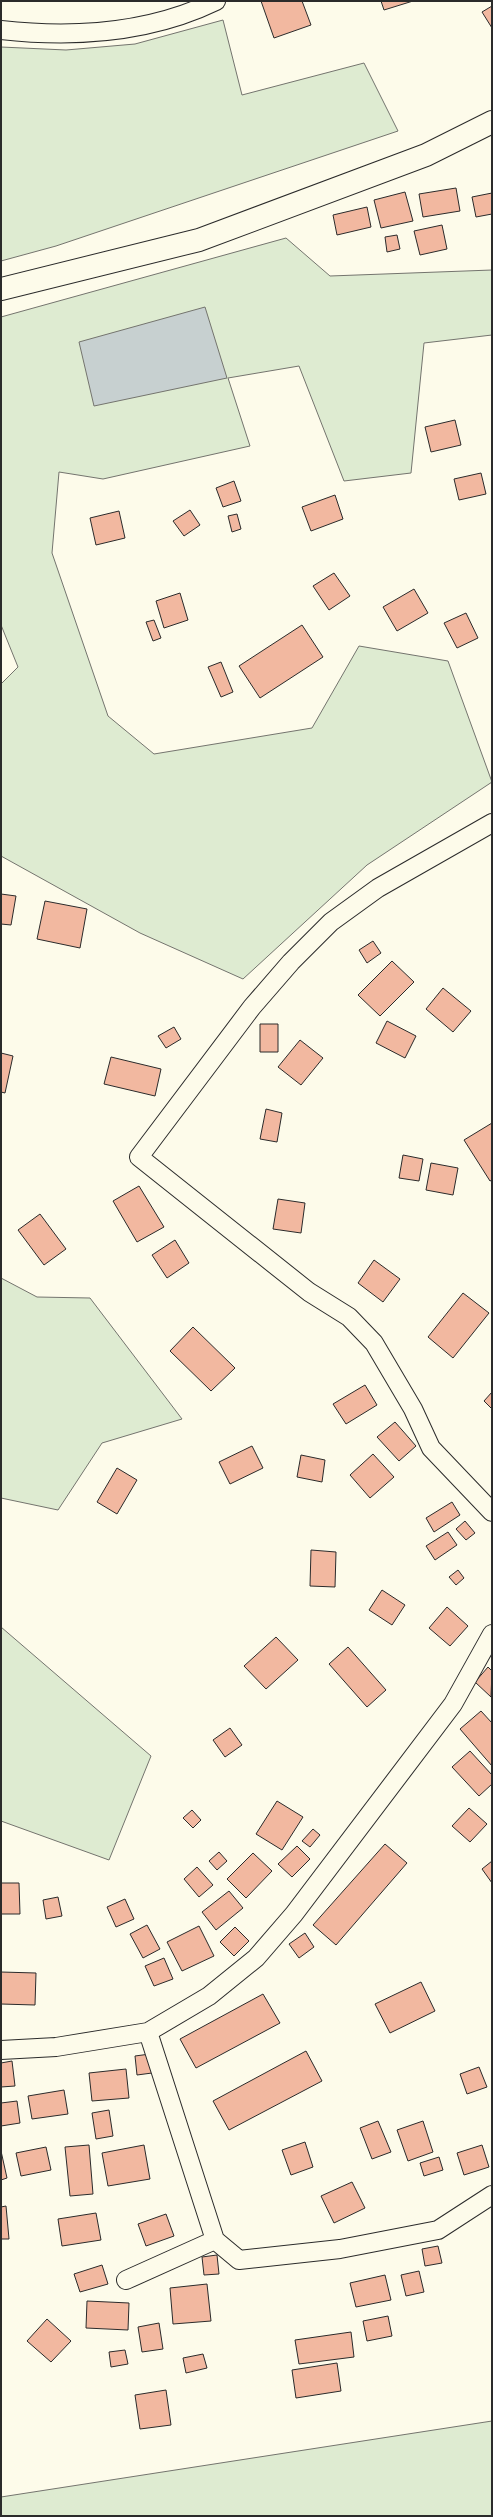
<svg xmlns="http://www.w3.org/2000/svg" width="493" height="2517" viewBox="0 0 493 2517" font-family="Quicksand,sans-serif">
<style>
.green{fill:#deebd1;stroke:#74746e}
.water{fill:#c7d0d0;stroke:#74746e}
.building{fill:#f2b8a0;stroke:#2b2b2b}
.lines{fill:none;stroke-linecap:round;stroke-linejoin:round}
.street-casing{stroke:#2b2b2b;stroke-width:20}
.highway-casing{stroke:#2b2b2b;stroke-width:24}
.street{stroke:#fdfbea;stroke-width:18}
.highway{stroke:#fdfbea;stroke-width:22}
</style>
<rect width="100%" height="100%" fill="#fdfbea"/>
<path class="green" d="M223,20l19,75 122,-32 34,68 -342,115 -55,15v-214l65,3 69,-6z
M286,238l44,38 162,-6v65l-68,8 -13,130 -67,8 -45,-115 -71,12 22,68 -147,33 -44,-7 -7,81 56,163 46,38 158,-26 47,-82 89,15 44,121 -125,83 -124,114 -103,-46 -139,-77v-172l17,-17 -17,-42v-308z
M1,1278l36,19 53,1 92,121 -80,24 -44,67 -57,-12z
M1,1627l150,129 -42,104 -108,-39z
M492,2421v95h-491v-19z"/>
<path class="water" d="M205,307l22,71 -133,28 -15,-64z"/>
<path class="building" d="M261,1h41l9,24 -37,13z
M381,1h32l-29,9z
M492,6v22l-10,-16z
M456,188l4,23 -37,6 -4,-23z
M405,192l8,29 -32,7 -7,-28z
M492,193v21l-16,3 -4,-20z
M367,207l4,20 -34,8 -4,-20z
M442,225l5,24 -27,6 -6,-24z
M397,235l3,14 -13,3 -2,-15z
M455,420l6,25 -30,7 -6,-25z
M481,473l5,21 -27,6 -5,-21z
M234,481l7,20 -18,6 -7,-19z
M335,495l8,24 -32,12 -9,-24z
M190,510l10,15 -16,11 -11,-15z
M119,511l6,27 -29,7 -6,-27z
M237,514l4,15 -9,3 -4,-16z
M334,573l16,23 -21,14 -16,-24z
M414,589l14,24 -31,18 -14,-24z
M180,593l8,27 -24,8 -8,-27z
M466,613l12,25 -21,10 -13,-25z
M154,620l7,18 -8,3 -7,-19z
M302,625l21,32 -63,41 -21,-32z
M221,662l12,30 -12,5 -13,-30z
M1,894l15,2 -5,29 -10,-1z
M45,901l42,8 -7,39 -43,-9z
M373,941l8,12 -14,10 -8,-13z
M392,961l22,21 -34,34 -22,-21z
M443,988l28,23 -18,21 -27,-23z
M387,1021l29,15 -11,22 -29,-15z
M260,1024h18v28h-18z
M174,1027l7,12 -15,9 -8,-12z
M300,1040l23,18 -22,27 -23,-18z
M1,1053l12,3 -8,37 -4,-1z
M111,1057l50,12 -6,27 -51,-12z
M266,1109l16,4 -5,29 -17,-3z
M492,1123v57l-2,1 -26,-41z
M403,1155l20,4 -4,22 -20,-3z
M431,1163l27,5 -5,27 -27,-5z
M139,1186l25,41 -27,15 -24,-41z
M278,1199l27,4 -4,30 -28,-4z
M40,1214l26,35 -22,16 -26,-35z
M175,1240l14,23 -22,15 -15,-23z
M374,1260l26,19 -17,23 -25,-19z
M463,1293l26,20 -36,45 -25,-21z
M193,1327l42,41 -24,23 -41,-40z
M365,1385l12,20 -31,19 -13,-20z
M492,1392v17l-8,-8z
M395,1422l21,24 -17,15 -22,-24z
M252,1446l11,22 -33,16 -11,-22z
M373,1454l21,23 -24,21 -20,-23z
M301,1455l24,5 -3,22 -25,-5z
M117,1468l20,12 -20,34 -20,-12z
M452,1502l8,13 -26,17 -8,-14z
M465,1521l10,12 -9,7 -10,-11z
M448,1532l9,13 -22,15 -9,-14z
M311,1550l25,2 -1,35 -25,-1z
M458,1570l6,8 -8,7 -7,-8z
M382,1590l23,15 -13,20 -23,-15z
M447,1607l21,19 -18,20 -21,-18z
M276,1637l22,23 -32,29 -22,-23z
M348,1647l38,43 -19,17 -38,-43z
M488,1667l4,4 -1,26 -16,-15z
M481,1711l11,12v43l-32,-37z
M230,1728l12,17 -17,12 -12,-17z
M470,1751l22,24v9l-13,12 -27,-29z
M277,1801l26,16 -21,33 -26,-16z
M469,1808l18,16 -17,18 -18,-16z
M192,1810l9,10 -8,8 -10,-10z
M313,1829l7,6 -10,12 -8,-6z
M385,1844l22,19 -71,82 -23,-20z
M297,1846l13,13 -18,18 -14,-13z
M219,1852l8,9 -10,9 -8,-9z
M253,1853l19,18 -26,27 -19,-19z
M492,1861v22l-10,-14z
M197,1867l16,18 -14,12 -15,-18z
M1,1883h18l1,31h-19z
M229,1891l14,17 -27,22 -14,-18z
M58,1897l4,19 -16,3 -3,-19z
M125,1899l9,20 -18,8 -9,-20z
M147,1925l13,24 -17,9 -13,-24z
M199,1926l15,30 -32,15 -15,-29z
M235,1927l14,14 -15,15 -14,-14z
M305,1933l9,14 -15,11 -10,-14z
M164,1958l9,21 -19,7 -9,-20z
M1,1972l35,1 -1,32 -34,-1z
M421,1982l14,29 -45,22 -15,-29z
M263,1994l17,29 -84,45 -16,-29z
M306,2051l16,30 -93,49 -16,-29z
M150,2054l2,19 -15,2 -2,-19z
M12,2061l3,25 -14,1v-24z
M479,2067l8,20 -20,7 -7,-20z
M126,2069l3,29 -37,3 -3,-28z
M64,2090l4,24 -36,5 -4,-23z
M17,2101l3,22 -19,3v-23z
M109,2110l4,26 -17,3 -4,-26z
M378,2121l13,31 -19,7 -12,-31z
M423,2121l10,31 -25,9 -11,-31z
M305,2142l8,25 -22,8 -9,-25z
M89,2145l4,49 -23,2 -5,-49z
M144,2145l6,34 -42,7 -6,-33z
M482,2145l7,22 -25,8 -7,-22z
M46,2147l5,23 -30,6 -5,-23z
M1,2151l6,27 -6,2z
M439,2157l4,13 -19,6 -4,-13z
M352,2182l13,26 -31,15 -13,-27z
M6,2206l3,33h-8v-32z
M96,2213l5,27 -39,6 -4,-27z
M166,2214l8,22 -28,10 -8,-22z
M438,2246l4,17 -17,3 -3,-17z
M217,2255l2,19 -15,1 -2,-18z
M102,2265l6,19 -28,8 -6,-18z
M419,2271l5,21 -18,4 -5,-21z
M385,2275l6,25 -35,7 -6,-24z
M207,2284l4,37 -38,3 -3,-36z
M87,2301l42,2 -1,27 -42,-2z
M388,2316l4,20 -25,5 -4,-20z
M47,2319l24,22 -20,21 -24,-21z
M159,2323l4,26 -21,3 -4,-25z
M351,2332l3,25 -55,7 -4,-24z
M125,2350l3,14 -17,3 -2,-15z
M203,2354l4,14 -21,5 -3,-15z
M337,2363l4,28 -45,7 -4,-28z
M166,2390l5,35 -31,4 -5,-34z"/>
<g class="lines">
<g class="street-casing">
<path id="street" d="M1,30c72,8 149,3 215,-29
M492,823l-114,65 -47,34 -40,40 -39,45 -113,150 170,135 40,25 25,26 39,66 18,39 61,64
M148,2032l67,208 24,20 101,-11 98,-19 54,-35
M1,2050l55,-3 92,-15 61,-36 47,-38 38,-44 159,-210 39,-70
M126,2280l89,-40"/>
</g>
<g class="highway-casing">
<path id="highway" d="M1,289l198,-49 227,-85 66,-33"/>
</g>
<use href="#street" class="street"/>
<use href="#highway" class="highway"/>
</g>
<rect width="493" height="2517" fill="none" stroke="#2b2b2b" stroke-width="4"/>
</svg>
